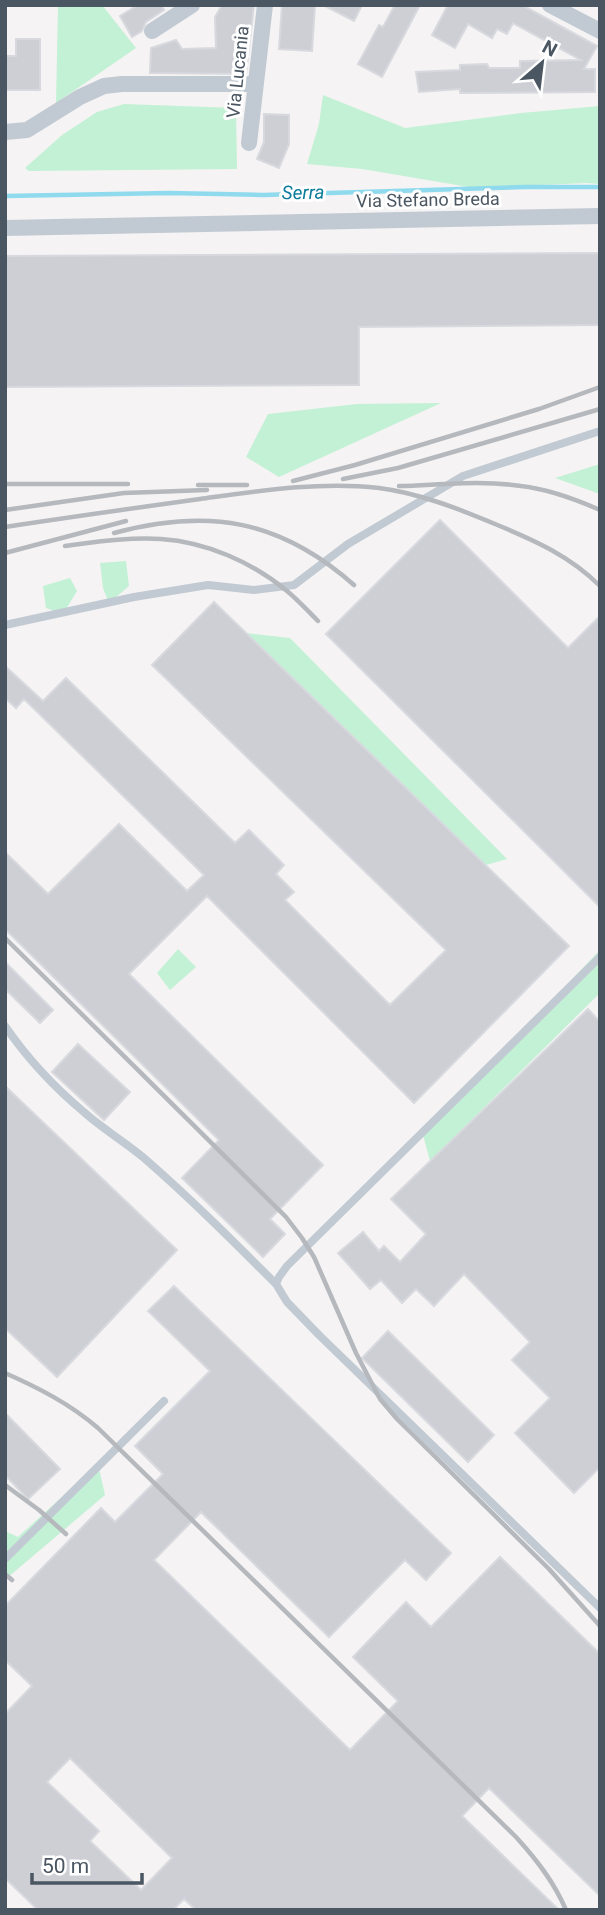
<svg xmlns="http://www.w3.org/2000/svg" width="605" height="1915" viewBox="0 0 605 1915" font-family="Roboto,sans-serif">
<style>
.green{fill:#c3f1d5}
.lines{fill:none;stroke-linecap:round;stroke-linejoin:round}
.stream{stroke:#90daee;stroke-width:4.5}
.building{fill:#cdcfd5;stroke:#d7d9de;stroke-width:2;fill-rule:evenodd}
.service{stroke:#c1cad2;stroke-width:8}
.minor{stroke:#c1cad2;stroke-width:16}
.rail{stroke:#b5b8bd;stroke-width:4.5}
.labels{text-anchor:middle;stroke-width:6;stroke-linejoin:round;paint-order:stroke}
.street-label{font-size:18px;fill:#4a5661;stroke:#fff}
.water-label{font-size:19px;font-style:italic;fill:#0c7c9b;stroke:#fff}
</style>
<rect width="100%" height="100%" fill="#f5f3f3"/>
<path class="green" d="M102,5l34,43 -80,55 2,-97z
M323,95l82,33 116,-15 79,-7v78l-14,-1 -111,5 -113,-19 -55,-5 12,-40z
M124,104l112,4 1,61 -208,2 -4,-3 37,-33 35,-23z
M441,403l-162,74 -33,-20 22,-43 89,-10z
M600,464v30l-45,-16z
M126,561l3,25 -20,17 -6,-15 -3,-25z
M70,578l7,13 -14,23 -17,-6 -3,-22z
M246,633l44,5 217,221 -21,6z
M178,949l18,18 -26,23 -13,-17z
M599,951l1,42 -170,168 -7,-26z
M98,1464l7,31 -98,83 -2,-1v-46l13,6z"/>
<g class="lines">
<path class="stream" d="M5,196l164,-3 94,2 261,-8h76"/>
</g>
<path class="building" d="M138,5h23l3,5 -18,12 -4,9 -10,6 -12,-21z
M222,5h32l-8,69 -96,-1 1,-25 25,-8 6,9 34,-1 -1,-31z
M282,5h33l-3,46 -33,-2z
M323,5h39l-8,16z
M395,5h25l-38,72 -24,-13 21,-39 4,2z
M448,5h74l75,41 -13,23h11v23l-135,1v-4l-41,3 -3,-20 44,-2v-5l27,-1 2,4h31v-7l61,-1 -68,-37 -6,11 -10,-5 -5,9 -24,-14 -13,24 -23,-13z
M16,39h24v51h-35v-34h11z
M264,114l25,1v29l-10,24 -22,-9 7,-17z
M600,253v72l-241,2v58l-354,2v-131z
M440,520l128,128 32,-32v291l-274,-273z
M214,602l355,344 -155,157 -207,-207 -78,78 194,191 -53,54 15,15 -22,23 -81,-79 37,-38 -214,-211v-77l43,42 71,-70 68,67 17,-16 -180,-176 -8,9 -11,-10v-32l38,35 23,-23 169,165 14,-13 35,35 -8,9 18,18 -9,8 105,105 56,-55 -294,-285z
M5,962l48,48 -13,13 -35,-34z
M588,1009l12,13v445l-26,26 -59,-60 35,-35 -38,-38 18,-18 -66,-68 -30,32 -18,-17 -14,14 -21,-23 -11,9 -32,-36 25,-21 16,19 5,-5 16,16 26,-28 -35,-35z
M78,1044l52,48 -26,28 -52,-48z
M5,1086l172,164 -120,127 -52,-49z
M174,1286l277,267 -25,27 -21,-20 -76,77 -128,-125 -47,48 196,190 48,-49 -45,-44 53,-55 25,25 69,-70 100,97v242l-111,-108 -27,28 97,94h-363l-12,-11 -11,11h-135l-33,-32v-164l27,-28 -27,-26v-54l96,-98 14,14 48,-48 -28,-28 75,-75 -62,-60zM70,1758l102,100 -31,32 -51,-49 9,-10 -52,-49z
M388,1331l106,104 -26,27 -106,-104z
M5,1413l55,56 -32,30 -23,-24z"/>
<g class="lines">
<path class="service" d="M5,625l129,-28 74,-12 46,5 40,-5 54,-41 115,-68 137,-45
M600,957l-313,309 -8,11 -3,7 11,18 32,33 281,273
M5,1026c22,32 50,62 80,87 18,16 40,29 59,45 46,40 89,83 132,126
M5,1559l159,-158"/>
<path class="minor" d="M550,5l50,26
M152,31l40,-26
M5,132l22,-2 53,-33 24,-11 18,-2h134
M249,143l16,-138
M5,228l595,-12"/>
<path class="rail" d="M343,479l55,-11 202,-59
M293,481l62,-16 184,-56 61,-22
M5,484h123
M198,485h49
M399,486c40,-1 82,-6 122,0 27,3 54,13 79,24
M5,510l119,-17 83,-3
M5,527c65,-10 130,-19 195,-28 58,-8 120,-18 179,-11 40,5 80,21 116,36 39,16 75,32 105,62
M114,533c94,-25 165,-14 240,52
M65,546c31,-4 64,-9 96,-7 45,3 91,23 126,52 11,9 21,20 31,30
M5,553l121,-32
M5,938l281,279 16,21 12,19 42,96 24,46 17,20 152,150 51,57
M5,1373c34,15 65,31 93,55l418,409c21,23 38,45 50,73
M5,1485l34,25 27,24
M5,1574l7,6"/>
</g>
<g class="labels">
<g class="street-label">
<text transform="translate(238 72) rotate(-84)" y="6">Via Lucania</text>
<text transform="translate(428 200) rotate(-1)" y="6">Via Stefano Breda</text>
</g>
<g class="water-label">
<text transform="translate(303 192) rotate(-1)" y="7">Serra</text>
</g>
</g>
<rect width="605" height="1915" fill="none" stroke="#4a5661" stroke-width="14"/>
<g transform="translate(542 63) rotate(28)" stroke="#ffffff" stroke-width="5" paint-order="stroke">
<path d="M0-5L12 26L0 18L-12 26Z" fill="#4a5661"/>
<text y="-10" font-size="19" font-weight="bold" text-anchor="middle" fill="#4a5661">N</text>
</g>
<path d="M32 1873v10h110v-10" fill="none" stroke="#4a5661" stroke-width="3.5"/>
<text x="42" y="1873" font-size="21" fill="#4a5661" stroke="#ffffff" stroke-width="5" paint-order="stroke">50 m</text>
</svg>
